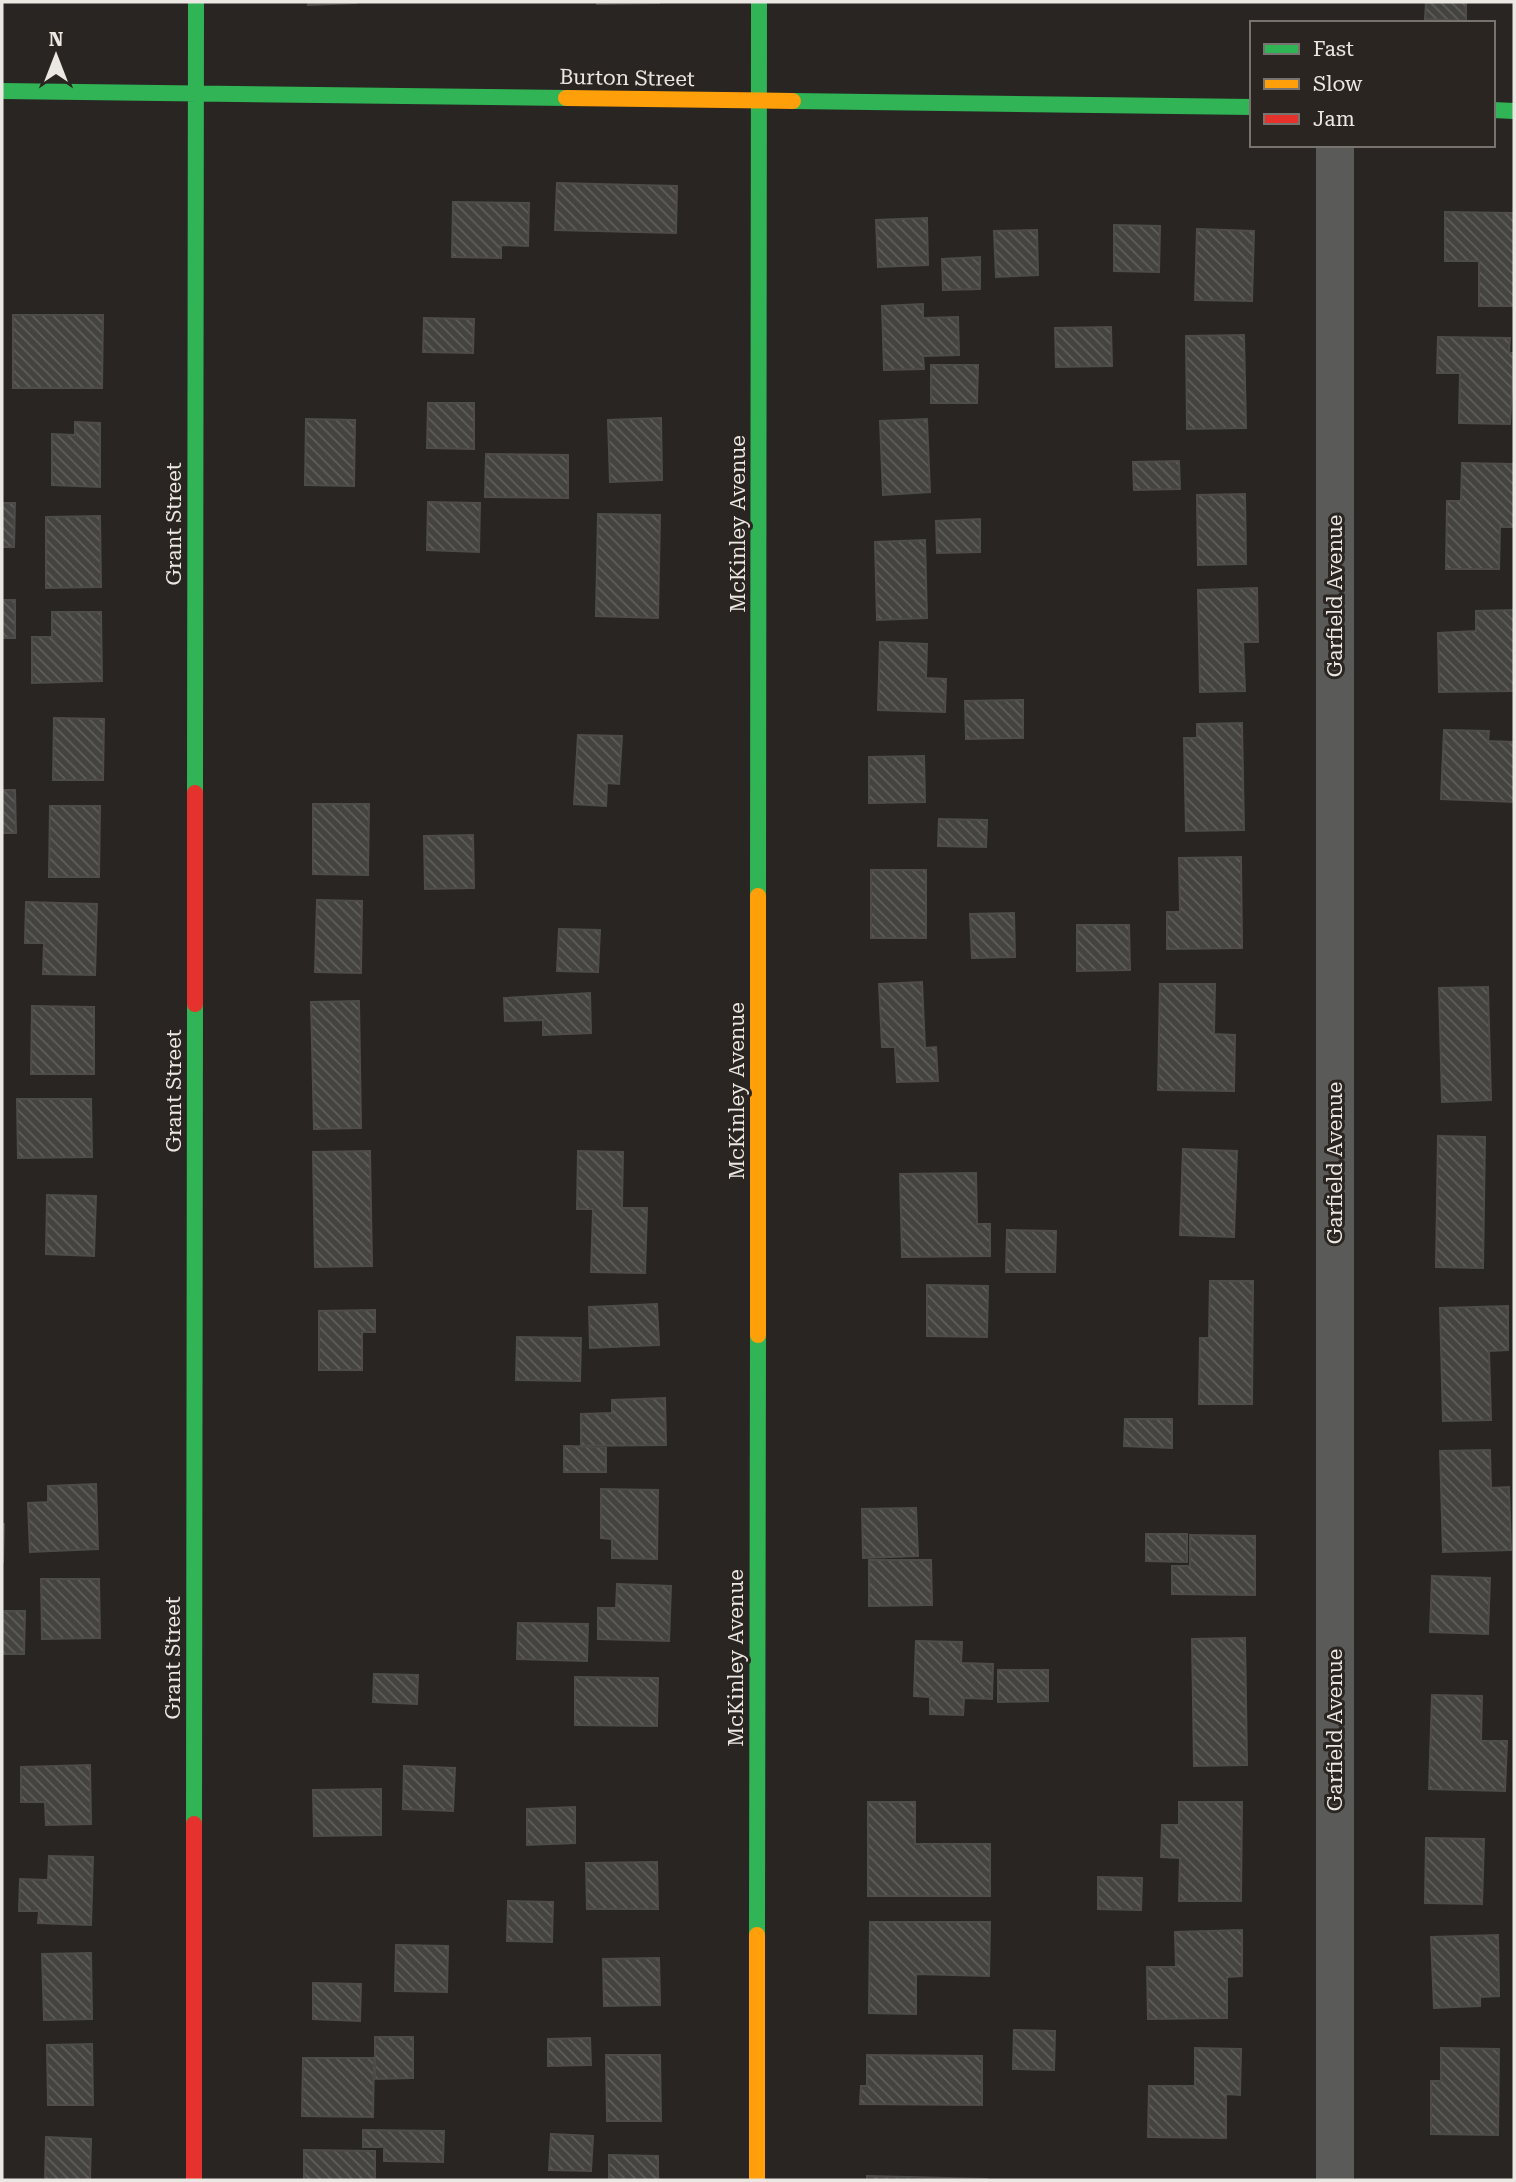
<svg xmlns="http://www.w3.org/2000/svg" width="1516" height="2182" viewBox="0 0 1516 2182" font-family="'Roboto Serif',serif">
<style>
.building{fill:url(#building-back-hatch);stroke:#4e4c4a;stroke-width:2}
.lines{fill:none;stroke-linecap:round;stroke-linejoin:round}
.street{stroke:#5a5a58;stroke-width:38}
.fast{stroke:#30b455;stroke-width:16}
.slow{stroke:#ff9f0a;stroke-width:16}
.jam{stroke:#e5322d;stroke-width:16}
.labels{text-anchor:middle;stroke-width:6;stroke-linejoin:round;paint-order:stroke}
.street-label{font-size:21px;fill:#ebe8e4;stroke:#2a2520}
</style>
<defs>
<pattern id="building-back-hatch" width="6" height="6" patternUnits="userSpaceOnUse" patternTransform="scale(1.75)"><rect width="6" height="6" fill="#454340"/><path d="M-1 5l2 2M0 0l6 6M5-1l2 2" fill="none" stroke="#605e5b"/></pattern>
</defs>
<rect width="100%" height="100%" fill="#282522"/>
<path class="building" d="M308,2h48v1l-48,2z
M597,2h62v1l-62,1z
M1426,2h40v19l-41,-2z
M557,183l120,3 -1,47 -121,-3z
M453,202l76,1 -1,43 -27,-1v13l-49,-1z
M1445,212l69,1v93h-35v-45h-34z
M927,218l1,47 -50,2 -2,-47z
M1114,225l46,1 -1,46 -45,-1z
M1197,229l57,2 -2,70 -57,-1z
M1037,230l1,45 -42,2 -2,-46z
M980,257v32l-37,1 -1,-31z
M923,304v14l35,-1 1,38 -36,1 1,13 -40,1 -2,-64z
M13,315h90l-1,73h-89z
M424,318l50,1 -1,34 -50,-1z
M1111,327l1,39 -56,1 -1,-39z
M1244,335l2,93 -59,1 -1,-93z
M1438,337l72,1 -1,15h5l-4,71 -51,-1 1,-50h-23z
M931,365h47l-1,38h-46z
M428,403h46v46l-47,-1z
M661,418l1,62 -52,2 -2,-62z
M306,419l49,1 -1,66 -49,-1z
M927,419l3,73 -47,3 -3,-74z
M75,422l25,1v64l-48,-2v-51l23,1z
M486,454l82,1v43l-83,-1z
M1179,461l1,28 -46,1 -1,-28z
M1462,463l52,1v63h-14l-1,42h-53l1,-68h14z
M1245,494l1,70 -48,1 -1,-70z
M428,502l52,1 -1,49 -52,-2z
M2,503h13l-1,44h-12z
M598,514l62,1 -2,103 -62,-2z
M100,516l1,71 -55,1v-71z
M980,519v33l-43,1 -1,-32z
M925,540l2,78 -50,2 -2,-78z
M1257,588l1,54h-15l2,49 -45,1 -2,-102z
M2,600h13v38h-13z
M1514,610v81l-75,1 -1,-59 38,-2v-20z
M52,612h49l1,69 -70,2v-46h20z
M880,642l47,2 -1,34 20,1 -1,33 -67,-2z
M1023,700v38l-57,1 -1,-38z
M54,718l50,1 -1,61h-50z
M1242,723l2,107 -58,1 -2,-93h13v-14z
M1444,730l45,1 -1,10 26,1v60l-73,-3z
M578,735l44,1 -3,48 -12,-1 -1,23 -32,-2z
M924,756l1,46 -56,1v-46z
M2,790h13l1,43h-14z
M313,804h56l-1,71 -55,-1z
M50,806h50l-1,71h-50z
M939,819l48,1 -1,27 -48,-1z
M473,835l1,53 -49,1 -1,-53z
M1241,857l1,91 -75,1v-37h13l-1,-54z
M871,870h55v68h-55z
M317,900l45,1 -1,72 -46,-1z
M26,902l71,2 -2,71 -52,-1 1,-31h-19z
M1014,913l1,44 -43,1 -2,-44z
M1077,925h52l1,45 -53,1z
M559,929l41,1 -2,42 -41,-1z
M922,982l3,66 11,-1 2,34 -41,1 -2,-35h-13l-3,-63z
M1160,984h55l-1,50 21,1 -1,56 -76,-1z
M1488,987l3,113 -49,2 -3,-114z
M590,993l1,40 -48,2v-15l-38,1 -1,-23z
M359,1001l2,127 -47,1 -3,-127z
M32,1006l62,1v67h-63z
M17,1099h74l1,58 -74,1z
M1438,1136l47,1 -2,131 -47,-1z
M1183,1149l54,2 -3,86 -54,-2z
M370,1151l2,115 -57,1 -2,-115z
M578,1151l45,1 -1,56h25l-2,65 -54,-1 2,-63h-16z
M976,1173l1,51h13v32l-88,1 -2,-83z
M47,1195l49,1 -2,60 -48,-2z
M1007,1230l49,1 -1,41h-49z
M1210,1281h43l-1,123h-53l1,-66h9z
M927,1285l61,1 -1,51 -60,-1z
M657,1304l2,41 -69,3 -1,-41z
M1508,1306v44l-19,1 2,69 -48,1 -3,-113z
M375,1310v22h-13v38h-43v-59z
M517,1337l64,1 -1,43 -64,-1z
M665,1398l1,47 -85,1v-32l31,-1v-13z
M1125,1419h47v29l-48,-2z
M564,1446l42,1v25h-42z
M1490,1450l1,38 18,-1 2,63 -68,2 -3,-101z
M96,1484l2,65 -68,3 -2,-49 20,-1v-16z
M601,1489l57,1 -1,69 -45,-1v-19l-11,-1z
M916,1508l2,48 -55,2 -1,-49z
M2,1524h2l-1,38h-1z
M1146,1534h41v28l-41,-1z
M1190,1535l65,1v59l-83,-1v-28h18z
M869,1560h62l1,45 -63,1z
M1432,1576l58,2 -2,56 -58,-2z
M41,1579h58l1,59 -58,1z
M617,1584l54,2 -2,55 -71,-2v-31h18z
M2,1611h23l-1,43h-22z
M518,1623l70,1 -1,37 -70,-2z
M1245,1638l2,127 -53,1 -2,-127z
M916,1641l46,1 -1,21 32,1 -1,35 -28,-1 -1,17 -33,-1v-17l-16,-1z
M998,1670h50v31l-50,1z
M374,1674l44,1 -1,29 -44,-2z
M575,1677l83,1 -1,48 -82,-1z
M1432,1695l50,1 -1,45h26l-2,50 -76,-2z
M90,1765l1,59 -45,1 -1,-23h-24v-35z
M404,1766l51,2 -2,43 -50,-2z
M381,1789v46l-67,1 -1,-46z
M868,1802h47v42h75v52h-122z
M1179,1802h63l-1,99h-62l1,-43 -19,-1 1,-32h17z
M575,1807v36l-48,2v-36z
M1426,1838l58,1 -2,65 -57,-1z
M49,1856l44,1 -2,68 -53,-2 1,-12h-20l1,-32 28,1z
M657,1862l1,47h-71l-1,-46z
M1098,1877l44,1 -1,32 -43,-1z
M508,1901l45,1 -1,40 -45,-1z
M870,1922h120l-1,54 -73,-2v40l-47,-1z
M1242,1930v46l-15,1v41l-79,1 -1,-52h29l-1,-35z
M1498,1935l1,61 -19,1v9l-46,2 -3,-71z
M396,1945l52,1 -1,46 -52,-1z
M91,1953l1,66 -48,1 -2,-66z
M659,1958l1,47 -56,1 -1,-47z
M313,1983l48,1 -1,37 -47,-2z
M1014,2030l41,1 -1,39 -41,-1z
M375,2037h38v41l-38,1z
M590,2038l1,27 -43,1v-27z
M92,2044l1,61h-45l-1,-60z
M1195,2048l46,1 -1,46 -14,-1v44l-78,-1 1,-51h46z
M1441,2048l58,1 -1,86 -67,-1v-53h10z
M606,2055h54l1,66h-54z
M867,2055l115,1v49l-122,-1 1,-18h6z
M303,2058h71l-1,59 -71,-1z
M363,2130l81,1 -1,31 -59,-1v-14h-21z
M551,2134l42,2 -2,35 -42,-1z
M46,2137l45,2 -1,41h-45z
M304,2150l71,1v29h-71z
M609,2155l49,1v24h-49z
M867,2176l120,3v1h-120z"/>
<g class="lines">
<path class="street" d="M1335,145v2035"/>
<path class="fast" d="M2,91l564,7
M793,101l459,6
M1493,110l21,1
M195,793l1,-791
M758,896l1,-894
M194,1824l1,-820
M757,1935l1,-600"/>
<path class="slow" d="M566,98l227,3
M758,1335v-439
M757,2180v-245"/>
<path class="jam" d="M195,1004v-211
M194,2180v-356"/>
</g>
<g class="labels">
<g class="street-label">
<text transform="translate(627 78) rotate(1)" y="7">Burton Street</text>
<text transform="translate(174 524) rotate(-90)" y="7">Grant Street</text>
<text transform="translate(738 524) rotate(-90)" y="7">McKinley Avenue</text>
<text transform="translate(1335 596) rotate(-90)" y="7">Garfield Avenue</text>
<text transform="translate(174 1091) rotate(-90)" y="7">Grant Street</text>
<text transform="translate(737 1091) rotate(-90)" y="7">McKinley Avenue</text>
<text transform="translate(1335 1163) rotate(-90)" y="7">Garfield Avenue</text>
<text transform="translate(173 1658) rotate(-90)" y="7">Grant Street</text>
<text transform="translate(736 1658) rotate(-90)" y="7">McKinley Avenue</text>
<text transform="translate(1335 1730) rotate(-90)" y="7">Garfield Avenue</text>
</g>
</g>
<rect width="1516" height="2182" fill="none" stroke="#ebe8e4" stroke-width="7"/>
<rect x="1250" y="21" width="245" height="126" fill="#2a2520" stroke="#77736e" stroke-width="2"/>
<rect x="1264" y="44" width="35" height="10" fill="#30b455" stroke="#77736e" stroke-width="2"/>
<text x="1313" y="56" font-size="21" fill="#ebe8e4">Fast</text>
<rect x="1264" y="79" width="35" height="10" fill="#ff9f0a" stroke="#77736e" stroke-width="2"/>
<text x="1313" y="91" font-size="21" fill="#ebe8e4">Slow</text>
<rect x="1264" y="114" width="35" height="10" fill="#e5322d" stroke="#77736e" stroke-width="2"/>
<text x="1313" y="126" font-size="21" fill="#ebe8e4">Jam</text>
<g transform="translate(56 56)" stroke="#2a2520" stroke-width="5" paint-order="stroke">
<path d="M0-5L12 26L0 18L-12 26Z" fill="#ebe8e4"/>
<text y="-10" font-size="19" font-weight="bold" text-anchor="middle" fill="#ebe8e4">N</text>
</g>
</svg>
